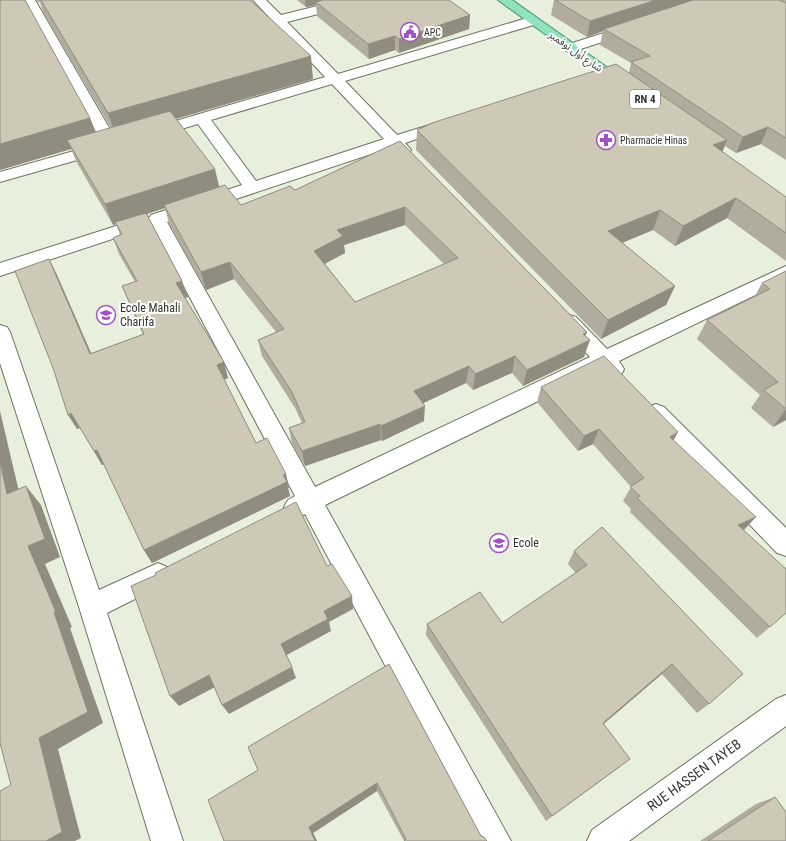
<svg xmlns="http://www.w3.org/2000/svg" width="786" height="841" viewBox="0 0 786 841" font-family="'Roboto Condensed','Noto Sans Arabic',sans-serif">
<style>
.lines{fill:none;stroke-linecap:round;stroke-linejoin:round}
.street-casing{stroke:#6e7465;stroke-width:2}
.secondary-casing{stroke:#6e7465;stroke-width:2}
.primary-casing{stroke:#3f996e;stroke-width:2}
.street{fill:#fff;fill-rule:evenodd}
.secondary{fill:#fff;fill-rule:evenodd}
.primary{fill:#90e2bc;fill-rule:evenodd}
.wall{fill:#b1ac9d;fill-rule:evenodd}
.shaded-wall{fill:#908c80}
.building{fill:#cec8b7;stroke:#908c80;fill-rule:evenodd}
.labels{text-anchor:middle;stroke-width:4;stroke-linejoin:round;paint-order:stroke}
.far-poi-label{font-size:10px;fill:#32342e;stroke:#fff;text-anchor:start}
.far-street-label{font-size:10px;fill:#32342e;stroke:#fff}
.shield{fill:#fff;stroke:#70716d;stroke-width:1}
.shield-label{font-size:11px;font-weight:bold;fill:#32342e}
.poi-label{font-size:12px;fill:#32342e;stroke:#fff;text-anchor:start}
.near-street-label{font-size:14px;fill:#32342e;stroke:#fff}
</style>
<rect width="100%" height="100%" fill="#e8efdd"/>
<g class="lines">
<g class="street-casing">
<path id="street" d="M23,0h12l84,145 -2,3 -8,3 -109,31v-10l102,-29z
M253,0h13l15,15 61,-15h21l-2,3 -74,19 51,52 189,-56h10l2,3 -2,3 -192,57 52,54 42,-13h10l3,3 -3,3 -44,15 6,7 -2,3c-9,2 -12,0 -17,-6l-225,75 148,265 275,-130 -28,-30 -3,-5 3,-5 7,-2 7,2 31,32 179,-83v14l-167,81 5,8 -3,6c-8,2 -13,1 -19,-5l-277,135 186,336h-33l-173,-327 -9,4 -8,-4 -4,-7 4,-7 7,-4 -143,-270 -152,50v-13l141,-45 9,-1 1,-2 91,-30 -44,-61 -47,14 -6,-2 -2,-3 2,-3 180,-53zM332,84l52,55 -128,42 -45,-61z
M0,325l7,2 3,5 89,258 59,-27 9,4 4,8 -4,8 -60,30 76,228h-32l-72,-234 -79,-244z
M656,404l8,3 122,121v28l-9,-3 -129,-134 -3,-6 3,-6z
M786,695v31l-157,115h-42l5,-11 184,-131z"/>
</g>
<g class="secondary-casing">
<path id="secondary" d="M629,25l5,1 2,3 -2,3 -63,20 -5,-1 -2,-3 2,-3z"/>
</g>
<g class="primary-casing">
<path id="primary" d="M498,0h14l120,85 -2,3h-10z"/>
</g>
<use href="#street" class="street"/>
<use href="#secondary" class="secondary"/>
<use href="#primary" class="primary"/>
</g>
<path class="wall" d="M36,0h214l63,79 -137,40 43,68 22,18 54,-15 105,-49 187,191 -2,4 -1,21 -61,29 -11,-13 -39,17 -7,-7 -43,20 1,18 -42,20 -1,-1 -76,26 -13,-22 -3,-16 13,-5 -7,-15 -33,-52 -4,-16 18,-8 -42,-53 -28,11 -37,-67 -4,-15 -18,6 35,67 6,16 -3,1 43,80 -4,2 32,63 30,31 3,14h-1l2,8 -138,67 -8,-13 -40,-85h-2l-22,-37 -3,1 -28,-170 8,16 34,78 52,-18 -21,-49 13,-4 -16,-28 -6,-16 7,-3 -4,-11 -3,1 -37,-64 -5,-12 -71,21 90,-52 6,14 15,-4 -68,-116 -3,-10h-2zM405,225l39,39 -89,38 -30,-38 20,-11 -1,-8z
M297,0h152l21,15 -1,14 -70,24 -4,-3 -26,9 -52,-43 -1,-11 -10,2z
M554,0h232v160l-25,-16 -25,9 -11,-7 -3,6 64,45v64l-59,-43 -52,28 -22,-16 -31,13 53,43 -9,19 -65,34 -185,-189 1,-20 212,-58 2,-9 -31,-18 3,-14 -16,6 -36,-22z
M786,271v149l-13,7 -22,-19 9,-13 -63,-56 10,-19 48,-24 7,-13z
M541,387l133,54 70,89 42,83 -29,25 -127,-126 1,-3 -8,-8 8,-14 -38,-43 -15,7 -41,-49z
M574,551l135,153 -12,9 -35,-39 -58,50 16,43 -74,54 -120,-186 1,-11 75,-1 74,-50 -8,-9z
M389,664l92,172 -77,5 -27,-50 -64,42 4,8h-93l34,-71z
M775,797l11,44h-86l56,-37z"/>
<path class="shaded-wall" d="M305,0h31l-20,2v3l-10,2z
M656,0h44l-96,29 -1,2 -16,6 3,-16z
M470,15l-1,14 -70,24v-14z
M395,36v14l-26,9 -1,-15z
M311,56l2,23 -197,57 -8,-23z
M90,118l9,23 -32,-1 4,9 -71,21v-26z
M768,127l-7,17 -25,9 7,-16z
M727,140l-8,20 -6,-15z
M215,169l5,21 -56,15 1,3 -49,16 -1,-2 1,2 -3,1 -8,-21z
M736,198l-9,20 -52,28 8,-20z
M405,207v18l-61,20 1,8 -29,15 -2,-17 23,-21z
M660,210l-7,20 -51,21 6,-20z
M49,259l8,16 41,94 -8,-15z
M230,262l4,17 -28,11 -5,-18z
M182,281l6,16 -7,2 -5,-16z
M675,286l-9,19 -65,34 7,-19z
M587,332l-4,11 7,-3 -6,17 -61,29 4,-16z
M515,356l-3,17 -39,17 2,-16z
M224,362l4,16 -7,3 -4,-16z
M469,366l-3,17 -53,25 1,-17z
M425,406l-1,15 -42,20 -1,-15z
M786,409v11l-13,7z
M0,411l24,102 -17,-19 -7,-32z
M71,413l9,15 -3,1 -9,-14z
M380,424l1,16 -76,26 -3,-15z
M599,429l-6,15 -15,7 6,-15z
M678,432l-8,15v-10z
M97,450l9,14 -4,1 -8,-14z
M286,474l3,14h-1l2,8 -138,67 -8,-13z
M26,486l15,19 19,52 -15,7 27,63 -2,1 33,95 -45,26 23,89 -6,3h-29l-7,-103 15,-126 -26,-66z
M756,517l-12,13 -6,-5z
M352,596l1,13 -24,13 2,9 -46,25 -4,-12 43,-33z
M672,664l-10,10 -67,57 8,-8z
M292,667l4,11 -67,36 -7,-9z
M209,675l8,11 -38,20 -9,-10z
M377,783v8l-64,42 4,8h-2l-6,-14z"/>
<path class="building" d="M0,0h25l65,118 -90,26z
M41,0h209l61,56 -203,57z
M323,0h126l21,15 -71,24 -4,-3 -27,8 -52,-42z
M555,0h101l-66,21z
M693,0h86l7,3v135l-18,-11 -25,10 -112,-75 19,-6 -46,-27z
M616,64l111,76 -14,5 73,52v36l-50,-35 -53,28 -23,-16 -52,21 67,55 -67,34 -191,-190 15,-7z
M170,111l45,58 -110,35 -38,-64z
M400,141l187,191 -4,2 7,6 -63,30 -12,-14 -40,18 -6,-8 -55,25 11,15 -44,20 -1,-2 -78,27 -13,-23 16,-6 -13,-30 -34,-52 26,-11 -54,-67 -29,10 -37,-67 61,-20 16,20 49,-19 5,4zM405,207l53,51 -103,44 -41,-51 29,-15 -6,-6z
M146,213l36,68 -6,2 48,79 -7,3 39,78 11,-5 19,36 -3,1 4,7 -143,68 -47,-100 -3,1 -23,-38 -3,2 -15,-47 -38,-97 34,-12 41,95 54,-20 -22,-48 15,-5 -24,-43 9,-4 -7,-12z
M786,271v138l-22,-19 14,-8 -71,-62 63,-31 -8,-6z
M604,356l74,76 -8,5 86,80 -18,8 48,44v44l-16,14 -133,-129 3,-2 -10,-9 14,-9 -45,-49 -15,7 -43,-49z
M0,462l7,32 19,-8 19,53 -17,7 28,66h-2l34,100 -49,26 23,94 -16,9h-46v-50l11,-6 -11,-42z
M296,502l31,64 5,-2 20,32 -28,15 4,8 -47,25 11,23 -70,38 -13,-30 -39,21 -39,-110 25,-11 -1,-2z
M602,527l141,147 -34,30 -37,-40 -69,59 27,36 -78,57 -125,-192 53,-32 22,31 85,-58 -13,-14z
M389,664l92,172 3,1 3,4h-83l2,-2 -29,-56 -68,44 6,14h-91l-16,-41 50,-30 -10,-23z
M775,797l11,15v29h-78z"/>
<defs>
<g id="civic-ring" transform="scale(1)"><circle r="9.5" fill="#fff" stroke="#9f52c3" stroke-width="1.5"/><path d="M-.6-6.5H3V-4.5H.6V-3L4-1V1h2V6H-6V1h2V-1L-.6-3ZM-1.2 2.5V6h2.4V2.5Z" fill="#9f52c3"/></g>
<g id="pharmacy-ring" transform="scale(1)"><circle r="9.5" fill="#fff" stroke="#9f52c3" stroke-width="1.5"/><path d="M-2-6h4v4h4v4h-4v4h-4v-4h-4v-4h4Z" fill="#9f52c3"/></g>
<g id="school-ring" transform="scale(1)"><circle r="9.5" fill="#fff" stroke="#9f52c3" stroke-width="1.5"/><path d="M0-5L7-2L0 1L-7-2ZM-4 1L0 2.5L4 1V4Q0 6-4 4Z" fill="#9f52c3"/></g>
</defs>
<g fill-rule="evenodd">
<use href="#civic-ring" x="410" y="32"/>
<use href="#pharmacy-ring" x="606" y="140"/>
<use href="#school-ring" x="106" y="315"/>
<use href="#school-ring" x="499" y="543"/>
</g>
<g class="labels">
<g class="far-poi-label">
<text x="424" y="36">APC</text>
<text x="620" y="144">Pharmacie Hinas</text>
</g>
<g class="far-street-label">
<text transform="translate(576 51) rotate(35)" y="4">شارع أول نوفمبر</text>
</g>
<rect class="shield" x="630" y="90" width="30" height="18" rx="3"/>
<g class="shield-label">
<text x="645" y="103">RN 4</text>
</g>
<g class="poi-label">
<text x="120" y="312">Ecole Mahali<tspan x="120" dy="14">Charifa</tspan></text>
<text x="513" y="547">Ecole</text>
</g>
<g class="near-street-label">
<text transform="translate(694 775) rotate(-36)" y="5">RUE HASSEN TAYEB</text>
</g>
</g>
</svg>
